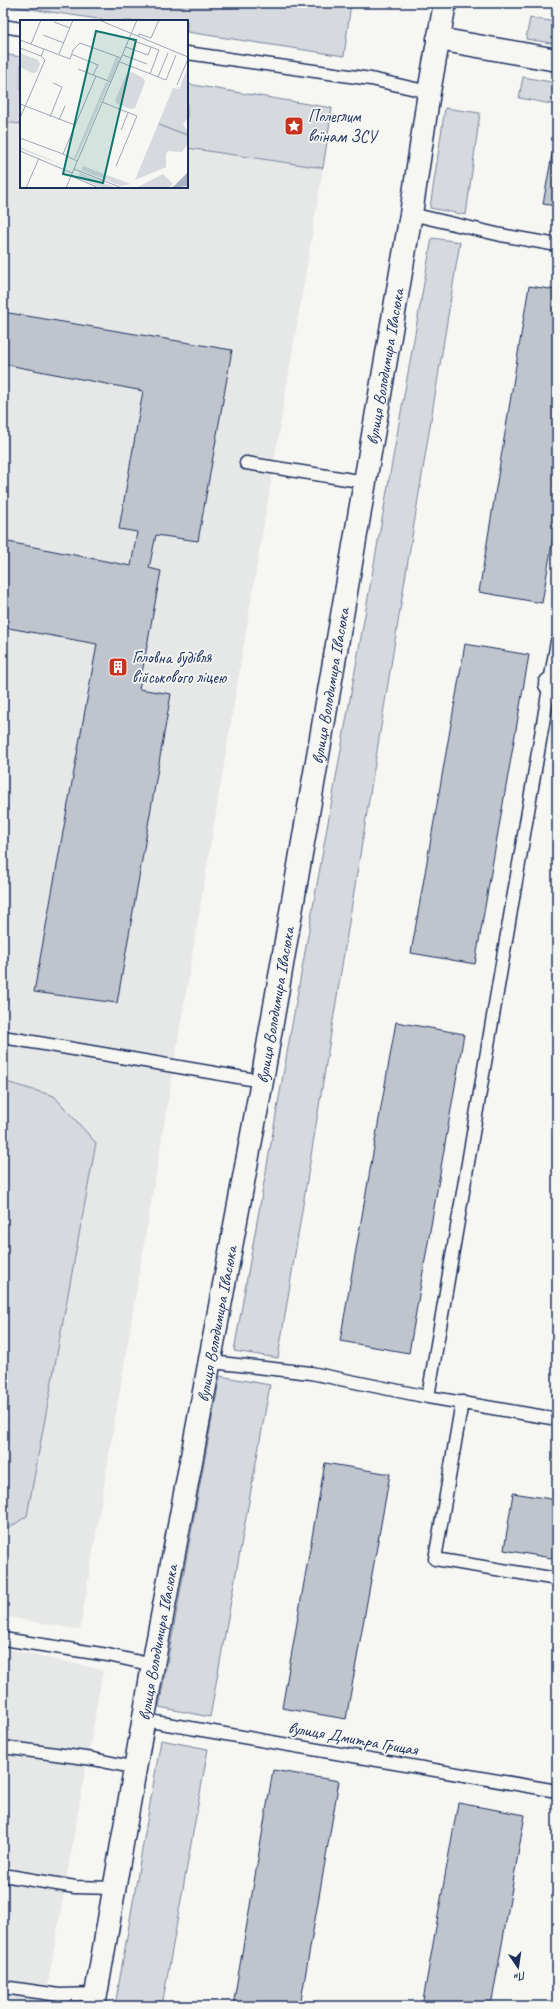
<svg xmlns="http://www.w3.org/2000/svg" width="560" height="2009" viewBox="0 0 560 2009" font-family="Caveat,sans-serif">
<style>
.built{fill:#e6e7e7}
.green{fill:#d6d9dd;stroke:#78849e}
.building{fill:#c0c4cd;stroke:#1b2f5e}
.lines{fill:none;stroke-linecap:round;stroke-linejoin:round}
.lane-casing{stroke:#1b2f5e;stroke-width:15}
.street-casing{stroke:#1b2f5e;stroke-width:25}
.lane{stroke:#f6f6f2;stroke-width:12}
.street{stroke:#f6f6f2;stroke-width:22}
.labels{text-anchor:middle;stroke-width:3.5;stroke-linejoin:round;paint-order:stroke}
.poi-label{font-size:17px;fill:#1b2f5e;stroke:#f6f6f2;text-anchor:start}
.street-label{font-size:17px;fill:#1b2f5e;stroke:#f6f6f2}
.inset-river{fill:none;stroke:#abb2c0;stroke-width:2}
.inset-road{fill:none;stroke:#9ea6b7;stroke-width:1}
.view{fill:#0f766e;fill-opacity:0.15;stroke:#0f766e;stroke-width:2}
.inset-edge{fill:none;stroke:#1b2f5e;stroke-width:2}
</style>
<rect width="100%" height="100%" fill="#f6f6f2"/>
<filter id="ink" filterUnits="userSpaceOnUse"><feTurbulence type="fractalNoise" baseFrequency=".025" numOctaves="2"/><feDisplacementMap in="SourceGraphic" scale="8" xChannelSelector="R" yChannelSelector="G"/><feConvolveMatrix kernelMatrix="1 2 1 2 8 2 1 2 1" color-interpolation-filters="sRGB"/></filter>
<g filter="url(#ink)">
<path class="built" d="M3,122l18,2v63h166v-39l136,20 -243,1462 -77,-14z
M3,1648l100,22 -59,336h-41z"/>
<path class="green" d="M3,3h348l-7,53 -157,-24v-11h-75l-109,-16z
M530,18l27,4v22l-31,-5z
M3,54l18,3v67l-18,-2z
M523,77l34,6v22l-38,-7z
M187,84l145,24 -9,60 -136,-20z
M445,108l35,5 -14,102 -36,-7z
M432,238l28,4 -182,1116 -44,-7z
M3,1081l51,15 42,47 -69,373 -24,16z
M220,1376l50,9 -60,332 -51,-10z
M161,1740l47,9 -46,257h-47z"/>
<path class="building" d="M555,138h2v68l-14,-2z
M529,286l28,4v224l-15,89 -63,-11z
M3,312l229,38 -34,191 -42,-6 -7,33 12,3 -22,118 32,5 -54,309 -83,-11 63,-348 -94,-17v-86l128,25 6,-34 -18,-3 24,-138 -140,-27z
M465,644l64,11 -54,309 -64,-11z
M396,1022l68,12 -55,319 -69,-12z
M325,1463l65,11 -44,245 -64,-11z
M513,1493l44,7v59l-53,-9z
M273,1770l66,11 -39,225h-67z
M458,1803l67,12 -34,191h-69z"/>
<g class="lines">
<g class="lane-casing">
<path id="lane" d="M3,26l18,3
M187,53l184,26 58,13
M411,214l90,21 56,10
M246,463l119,19
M3,1037l259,44
M211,1362l100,11 117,24 129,22
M428,1397l129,-756
M462,1402l-27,157 122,20
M3,1639l105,16 45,10
M144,1720l413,71
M3,1747l90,12 43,9
M3,1875l72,12 39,1
M3,1987l56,8 37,-1"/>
</g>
<g class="street-casing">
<g id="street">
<path d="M438,39l119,21"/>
<path d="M550,684h7"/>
<path id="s1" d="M94,2006l59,-341 109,-584 149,-867 18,-122 16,-89"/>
</g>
</g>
<use href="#lane" class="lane"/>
<use href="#street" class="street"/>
</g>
</g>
<defs>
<g id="sight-square" transform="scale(1)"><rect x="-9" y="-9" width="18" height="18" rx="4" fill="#c8321e" stroke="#f6f6f2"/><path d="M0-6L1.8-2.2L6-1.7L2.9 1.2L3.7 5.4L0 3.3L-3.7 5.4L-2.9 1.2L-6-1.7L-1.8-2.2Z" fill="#fff"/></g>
<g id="building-square" transform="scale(1)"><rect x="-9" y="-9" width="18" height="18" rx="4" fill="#c8321e" stroke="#f6f6f2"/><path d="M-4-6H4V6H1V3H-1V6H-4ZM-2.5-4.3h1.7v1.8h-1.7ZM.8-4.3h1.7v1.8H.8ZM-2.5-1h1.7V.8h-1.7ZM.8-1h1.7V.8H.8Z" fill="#fff"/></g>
</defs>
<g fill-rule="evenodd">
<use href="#sight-square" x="294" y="126"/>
<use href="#building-square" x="118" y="667"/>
</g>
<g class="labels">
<g class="poi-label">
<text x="308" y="122">Полеглим<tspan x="308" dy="20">воїнам ЗСУ</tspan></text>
<text x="132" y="663">Головна будівля<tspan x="132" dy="20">військового ліцею</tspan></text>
</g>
<g class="street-label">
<text dy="6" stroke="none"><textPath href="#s1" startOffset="1665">вулиця Володимира Івасюка</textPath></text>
<text dy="6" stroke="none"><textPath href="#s1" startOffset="1341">вулиця Володимира Івасюка</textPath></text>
<text dy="6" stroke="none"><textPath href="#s1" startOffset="1017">вулиця Володимира Івасюка</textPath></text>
<text dy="6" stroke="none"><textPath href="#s1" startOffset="693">вулиця Володимира Івасюка</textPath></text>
<text dy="6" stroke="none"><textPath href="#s1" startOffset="369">вулиця Володимира Івасюка</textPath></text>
<text transform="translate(353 1738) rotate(10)" y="6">вулиця Дмитра Грицая</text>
</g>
</g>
<g transform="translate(20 20)">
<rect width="168" height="168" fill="#f6f6f2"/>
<path d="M0,33l18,7 2,4 -3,8 -5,1 -12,-6zM96,37l4,2 -10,22 -3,-1zM168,47v51l-5,6 5,8v11l-6,9 -14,-1 -2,3v13l-31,13 38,-92 6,1zM112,52l11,6 2,4 -10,26 -5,1 -13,-5 -2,-4 11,-25zM86,62l3,1 -33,76 -2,-1zM0,127l48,20 -48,-18zM63,146l48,18 -10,2 -40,-16zM60,153l37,15h-15l-24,-10zM143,154l10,10 -5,4h-32z" fill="#d6d9dd"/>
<path d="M168,152v14l-17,2 4,-3z" fill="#abb2c0"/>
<path class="inset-river" d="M139,104l29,11"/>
<path class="inset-road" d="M79,0l89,37M34,2l16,6M23,15l21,8M118,16l1,-2 12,4 8,-18M109,19l30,11 -9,24M0,20l50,19 3,-9 7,-7 41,15M11,24l10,-24M106,27l22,8 3,-8M0,28l21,8 3,-7M39,34l14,-34M51,34l27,11 -5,10M103,35l24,9M100,42l46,18 10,-25M58,49l33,13M138,57l10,-24M157,65l11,-26M82,82l35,14 -21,50M0,84l55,21M30,97l12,-30 -9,-4M0,98l25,-58 -4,-4M39,100l6,-14M101,110l7,-17M0,118l43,16M0,131l52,22M57,141l-14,-7 33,-78M54,149l48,19M51,156l28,12M6,168l13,-30M46,168l71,-168"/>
<path class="view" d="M76,11l40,9 -33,143 -40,-9z"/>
<rect width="168" height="168" class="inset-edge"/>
</g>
<rect width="560" height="2009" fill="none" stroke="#f6f6f2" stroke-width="16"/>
<rect x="8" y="8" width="544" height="1993" fill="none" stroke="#1b2f5e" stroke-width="1.5" filter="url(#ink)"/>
<g transform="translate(518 1967) rotate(167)" stroke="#f6f6f2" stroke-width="3" paint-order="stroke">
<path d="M0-3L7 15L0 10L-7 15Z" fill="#1b2f5e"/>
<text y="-6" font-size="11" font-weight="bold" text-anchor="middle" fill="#1b2f5e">Пн</text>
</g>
</svg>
